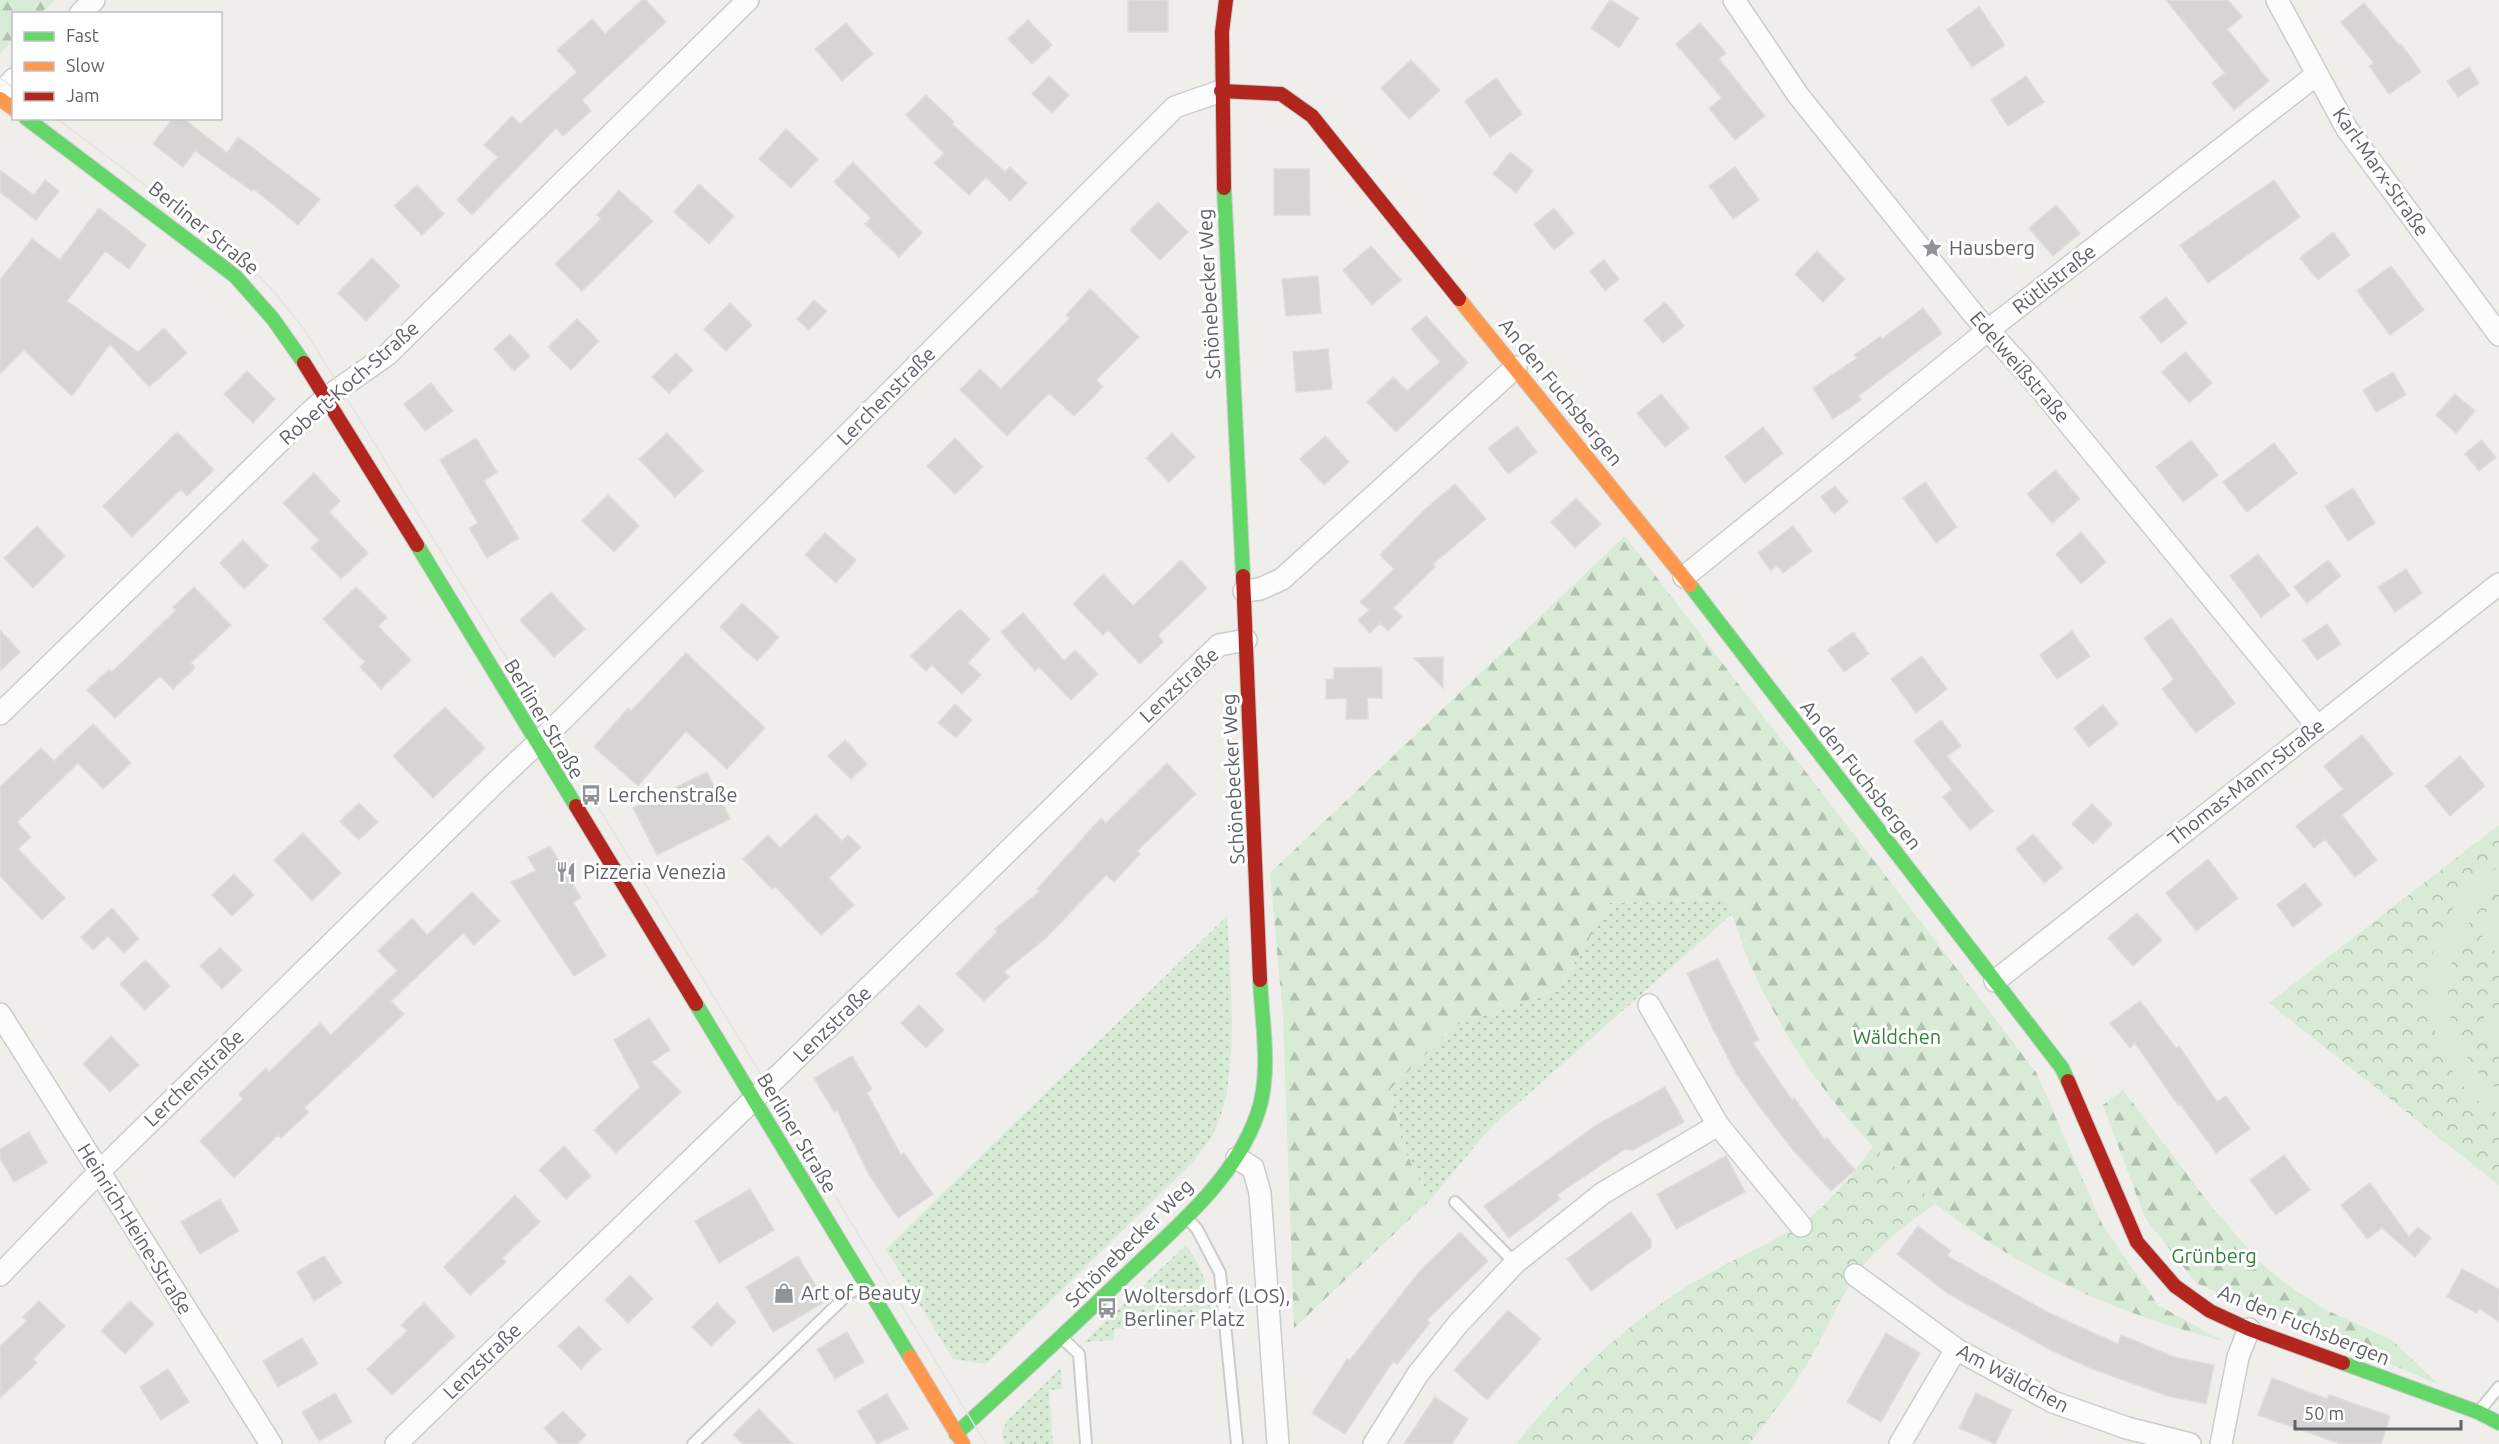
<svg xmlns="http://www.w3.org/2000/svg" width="2499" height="1444" viewBox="0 0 2499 1444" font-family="Ubuntu,sans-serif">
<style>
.grass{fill:url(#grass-dots)}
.forest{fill:url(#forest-firs)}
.park{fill:url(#park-crowns)}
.garden{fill:#d8ebd6}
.building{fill:#d6d5d3;stroke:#deddd9;stroke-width:1.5}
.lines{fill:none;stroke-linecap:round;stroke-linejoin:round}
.lane-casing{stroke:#cbcccc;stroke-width:14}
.street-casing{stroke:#cbcccc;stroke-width:24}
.fast-casing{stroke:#cacacb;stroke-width:16}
.slow-casing{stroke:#cacacb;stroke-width:16}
.jam-casing{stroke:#cacacb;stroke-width:16}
.lane{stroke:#fdfcfc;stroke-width:10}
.street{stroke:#fdfcfc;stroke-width:21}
.fast{stroke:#63d668;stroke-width:14}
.slow{stroke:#ff974d;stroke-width:14}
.jam{stroke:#b3261e;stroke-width:14}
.tram{stroke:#e4e4e4;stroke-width:1.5}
.labels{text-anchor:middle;stroke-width:6;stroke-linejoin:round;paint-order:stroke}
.street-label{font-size:20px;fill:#5f6368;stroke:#fff}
.poi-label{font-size:20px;fill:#5f6368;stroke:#fff;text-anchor:start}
.park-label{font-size:20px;fill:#348238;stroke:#fff}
</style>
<defs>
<pattern id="grass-dots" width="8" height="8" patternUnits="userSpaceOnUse" patternTransform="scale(1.5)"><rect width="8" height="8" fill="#d8ebd6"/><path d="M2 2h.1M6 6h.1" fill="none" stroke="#b2c2b1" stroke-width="1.8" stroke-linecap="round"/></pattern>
<pattern id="forest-firs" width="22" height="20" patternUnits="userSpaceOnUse" patternTransform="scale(1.5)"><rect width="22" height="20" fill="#d8ebd6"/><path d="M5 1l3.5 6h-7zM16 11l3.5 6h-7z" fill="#b2c2b1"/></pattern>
<pattern id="park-crowns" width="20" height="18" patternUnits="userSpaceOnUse" patternTransform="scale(1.5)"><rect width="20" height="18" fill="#d8ebd6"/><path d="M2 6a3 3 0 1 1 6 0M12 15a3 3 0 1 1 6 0" fill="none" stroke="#b2c2b1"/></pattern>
</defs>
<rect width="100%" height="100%" fill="#efeeea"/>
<path class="grass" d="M1721,899l12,14 -243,215 -61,73 -26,-55 -13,-57 66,-64 103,-36 51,-86z
M1227,916c3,58 13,154 -9,207 -5,14 -16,27 -25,39l-207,202 -33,-5 -67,-110z
M1186,1245c17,25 25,47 27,78l-99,6v11l-30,2z
M1061,1368l1,21 -13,1 4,54h-47l-5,-10 6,-13z"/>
<path class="forest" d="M0,0h55l-14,13 -27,1 -1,26 -13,14z
M1625,536l411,536 67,154 55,79 65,36c-178,-46 -322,-133 -425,-289 -18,-28 -34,-57 -48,-88 -11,-24 -11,-44 -29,-65l-111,4 -51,86 -103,36 -66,64 13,57 26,55 -135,127 -11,-312 -13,-143z
M2123,1090l88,116 49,56 25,21 41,27 66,30 46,44 -242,-101 -51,-65 -42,-113z"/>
<path class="park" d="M2499,825v360l-230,-182z
M1873,1146l62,58c-26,18 -52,37 -73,63 -20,26 -33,58 -49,87 -19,32 -41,61 -64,90h-233c46,-57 97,-109 159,-150 35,-23 72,-40 108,-59 38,-20 67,-55 90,-89z"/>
<path class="garden" d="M2499,866v25c-66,51 -70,149 0,199v25c-10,-7 -22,-14 -30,-22 -47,-53 -56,-133 -11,-191 11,-14 26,-25 41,-36z
M2499,902v55l-27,-34z
M2499,1006v52l-25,-33z"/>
<path class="building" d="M642,0h4l20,22 -84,78 9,11 -28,25 -7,-8 -84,87 -15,-15 41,-43 -14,-12 28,-29 8,8 57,-52 -20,-22 35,-31 13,15z
M1128,0h40v32h-40z
M1610,0l29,18 -20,30 -28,-20z
M2166,0h62l14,17 -15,12 42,52 -35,29 -22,-27 13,-10z
M2364,3l35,42 2,-1 20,28 -32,22 -20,-28 5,-3 -33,-41z
M1979,7l26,38 -33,22 -25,-37z
M1028,20l24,25 -20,19 -24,-25z
M846,23l27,31 -31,27 -27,-32z
M1700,23l26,30 -7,6 46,57 -30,24 -26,-32 13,-10 -46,-54z
M1411,60l29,30 -31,29 -28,-31z
M2469,67l10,16 -21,14 -11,-16z
M1049,76l20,19 -17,18 -20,-19z
M2026,76l18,26 -36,24 -17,-26z
M1496,78l26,36 -32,23 -25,-36z
M926,95l28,27 -2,2 53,48 5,-5 17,16 -17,18 -24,-24 -17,18 -35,-32 10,-10 -38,-38z
M173,118h10l44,35 11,-16 82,62 -22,26 -44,-36 -2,2 -57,-40 -12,16 -30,-23z
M786,129l32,30 -27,29 -32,-29z
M1510,152l23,19 -17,22 -23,-19z
M853,162l69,71 -23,24 -34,-33 6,-6 -37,-36z
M1735,167l24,33 -26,19 -24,-33z
M1274,169h35l1,46h-36z
M0,170l34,25 11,-15 14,11 -23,29 -36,-28z
M2274,180l26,37 -92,66 -28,-38z
M699,184l35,32 -25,28 -35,-32z
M417,185l27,29 -22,21 -28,-29z
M619,190l34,31 -71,70 -27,-27 46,-45 -4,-4z
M1158,202l30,30 -28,28 -30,-30z
M2056,205l24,28 -27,23 -24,-28z
M99,208l47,37 -17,24 -24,-18 -38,50 71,51 26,-24 23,25 -38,34 -39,-43 -38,52 -48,-46 -24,24v-94l32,-41 28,21z
M1554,208l20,25 -20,17 -20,-25z
M2333,232l17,23 -32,25 -18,-22z
M1371,246l30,34 -29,25 -29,-35z
M1817,251l28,28 -22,23 -28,-28z
M372,258l28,28 -34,35 -28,-28z
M1604,260l15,19 -14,12 -15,-20z
M2391,266l33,44 -34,25 -33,-44z
M1318,276l3,37 -35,3 -4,-37z
M1090,289l49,48 -43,43 7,7 -29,29 -25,-23 -42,43 -47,-46 20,-21 21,20 69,-71 -4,-3z
M2166,297l21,26 -26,20 -21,-26z
M814,300l13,11 -18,19 -12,-11z
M1665,302l19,24 -21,17 -19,-23z
M730,303l22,22 -26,26 -22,-22z
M1923,308l19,25 -84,63 3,4 -28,19 -20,-31 44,-30 -3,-3 26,-18 2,2z
M1426,316l42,47 -72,69 -29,-30 26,-25 14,14 33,-29 -29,-33z
M577,319l22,22 -28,29 -23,-23z
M510,334l20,22 -16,15 -20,-22z
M1328,349l4,40 -36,3 -3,-40z
M2185,352l27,31 -23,20 -27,-31z
M676,353l17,17 -24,23 -17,-16z
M247,371l28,28 -22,24 -29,-29z
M2393,372l13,23 -30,17 -13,-22z
M431,383l22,28 -28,20 -21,-27z
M1661,394l28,34 -24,19 -28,-34z
M2455,394l20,17 -19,22 -20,-18z
M1517,426l20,26 -29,22 -20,-26z
M1763,427l20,26 -38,30 -20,-26z
M177,432l37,38 -27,26 -6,-7 -49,48 -29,-31z
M667,433l36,38 -28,26 -36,-38z
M1172,433l23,24 -26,25 -23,-24z
M1325,436l24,26 -25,23 -24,-26z
M476,438l21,34 -13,9 35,57 -32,20 -18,-30 9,-5 -38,-63z
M955,438l28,29 -28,27 -28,-28z
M2191,440l27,35 -35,27 -27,-35z
M2481,440l15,17 -17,14 -14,-17z
M2274,443l23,30 -50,39 -24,-30z
M2055,470l25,29 -28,24 -25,-29z
M314,473l26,28 -11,11 39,41 -27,26 -30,-31 8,-8 -36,-37z
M1925,482l32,45 -21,16 -33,-45z
M1455,484l31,35 -53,45 2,3 -42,41 9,9 -14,14 -8,-8 -10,10 -12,-13 11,-10 -9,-8 34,-33 -14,-14 43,-44z
M1835,486l13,16 -14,12 -13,-17z
M2353,488l22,35 -27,18 -23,-35z
M608,495l31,31 -25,26 -32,-31z
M1576,498l25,26 -26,24 -24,-26z
M37,526l28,30 -32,32 -29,-30z
M1793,526l19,25 -29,22 -6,-8 -6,6 -13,-18z
M2081,532l25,30 -25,22 -25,-30z
M825,533l31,27 -20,23 -31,-28z
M243,540l25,26 -24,23 -24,-26z
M2258,554l32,41 -29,22 -31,-41z
M1181,560l26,28 -49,47 5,7 -23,22 -32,-34 -5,5 -30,-31 30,-30 30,32z
M2328,560l13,16 -34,27 -13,-16z
M2406,569l16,24 -27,19 -17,-25z
M194,587l37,38 -40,38 4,5 -22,21 -13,-13 -45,42 -28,-28 22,-21 3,3 64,-62 -3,-3z
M356,587l31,31 -9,8 33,34 -30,29 -21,-22 5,-5 -42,-43z
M551,592l34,37 -31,28 -34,-37z
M742,603l37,34 -22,24 -37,-34z
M960,609l30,30 -22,24 13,12 -19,19 -30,-29 -6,6 -15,-15z
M1023,613l41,48 11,-11 23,24 -27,26 -32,-33 -4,4 -34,-39z
M2171,618l64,85 -39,30 -34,-44 12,-10 -30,-41z
M2327,624l14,20 -24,16 -14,-20z
M0,630l20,22 -20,19z
M2072,631l18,25 -33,23 -17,-24z
M1853,632l16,22 -25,18 -16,-22z
M686,653l79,75 -38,41 -41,-38 -48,55 -44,-39 34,-39 3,3z
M1922,656l25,33 -31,24 -25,-34z
M1443,657v31l-29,-30z
M1382,667v31h-15l1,21h-22l1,-21 -21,1v-19l8,-1v-11z
M955,704l17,16 -16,18 -18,-15z
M2103,705l15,19 -29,23 -15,-19z
M445,707l40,41 -52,50 -40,-42z
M1941,720l20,26 -14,10 46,55 -23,19 -27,-33 9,-8 -38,-48z
M93,724l38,39 -28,26 -25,-26 -61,59 14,15 -13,12 47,49 -23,22 -42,-44v-89l41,-39 13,13z
M2362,735l31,39 -51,41 35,45 -22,17 -30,-38 -11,9 -18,-22 47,-37 -19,-23z
M845,740l22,24 -16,15 -23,-23z
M2460,756l25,30 -35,30 -25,-30z
M1167,763l29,31 -59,57 3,3 -26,28 -8,-7 -59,62 -43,35 5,5 -25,24 -28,-27 41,-42 -2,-3 45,-38 -3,-2 64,-71 5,5z
M707,772l23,47 -73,36 -24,-47z
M359,803l19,19 -19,18 -19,-19z
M2092,804l20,20 -19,20 -21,-20z
M816,814l26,27 6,-6 13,12 -32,31 25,27 -33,30 -46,-49 -3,3 -29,-30 25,-24 12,13z
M303,833l38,40 -29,28 -38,-41z
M2033,834l30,34 -19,15 -28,-34z
M550,846l31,52 -8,4 33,54 -32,20 -63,-94 25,-11 -8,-14z
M2208,859l30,39 -42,33 -30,-38z
M234,874l20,21 -22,21 -20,-21z
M2305,883l17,22 -29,22 -16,-22z
M472,892l28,29 -26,24 -11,-12 -72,68 13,13 -100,94 5,4 -28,26 -3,-3 -44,43 -34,-37 43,-42 -4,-5 27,-26 3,4 51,-49 11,12 66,-64 -19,-20 34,-33 15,17z
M112,908l27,31 -15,14 -16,-17 -15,14 -12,-13z
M2137,913l25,27 -29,26 -25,-28z
M220,948l22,22 -20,19 -22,-23z
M1718,959l41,81 -6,3 39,57 2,-2 31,42 2,-2 28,32 -24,21 -38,-41 -34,-44 -23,-33 -23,-44 -26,-56z
M145,960l25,26 -25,24 -25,-26z
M2140,1001l36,47 3,-2 38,56 9,-6 24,33 -34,24 -36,-49 -2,1 -43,-62 -5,5 -20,-25z
M919,1005l25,25 -18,18 -25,-25z
M649,1018l21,32 -18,12 29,30 -65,61 -22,-23 46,-43 -26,-47z
M111,1036l28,29 -29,27 -27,-28z
M852,1056l20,33 -5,4 34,62 3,-2 29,41 -35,24 -28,-42 -33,-66 -3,2 -20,-34z
M1665,1087l19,35 -51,28 -8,-1 -68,46 3,4 -51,39 -25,-32 114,-82z
M29,1132l18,31 -33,19 -14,-24v-9z
M564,1146l27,30 -25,23 -27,-29z
M2284,1155l26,35 -34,25 -26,-35z
M1726,1156l19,36 -69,37 -19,-35z
M2370,1183l39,54 9,-10 13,11 -16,19 -33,-29 -15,11 -26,-34z
M750,1189l24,41 -55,33 -24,-42z
M515,1195l25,27 -38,36 4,4 -36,33 -26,-28z
M220,1199l19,32 -39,23 -19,-32z
M1631,1212l20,28v7l-60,44 -24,-32z
M1918,1226l33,25 -4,5 102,57 69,31 3,-9 53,22 40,8 -8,39 -38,-8 -78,-28 -39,-18 -104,-57 -50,-39z
M1460,1232l28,29 -61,59 3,3 -33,41 -4,-3 -48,73 -33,-21 35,-54 3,1 69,-88z
M324,1256l18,27 -28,18 -17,-29z
M798,1256l27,46 -52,30 -27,-45z
M2462,1269l37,20v33l-20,-14 -2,5 -30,-16z
M630,1275l23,24 -25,24 -23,-23z
M39,1301l26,25 -32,33 4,4 -37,35v-52l27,-25 -4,-4z
M130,1301l24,23 -29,30 -24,-23z
M424,1303l31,33 -63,59 -25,-26 40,-38 -6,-6z
M717,1303l19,19 -25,24 -19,-19z
M1508,1310l33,29 -54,61 -33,-30z
M579,1326l22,23 -20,20 -23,-23z
M847,1332l17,30 -29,17 -18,-30z
M1886,1333l34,20 -39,69 -34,-20z
M302,1338l16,26 -40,23 -15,-26z
M168,1369l21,33 -28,18 -21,-33z
M2272,1378l55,21 2,-4 61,21 -9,28h-40l-83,-29z
M335,1393l17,29 -33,19 -17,-29z
M1976,1393l36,17 -17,34 -36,-16z
M887,1394l21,35 -31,15 -20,-33z
M1435,1397l33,22 -16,25h-48z
M759,1409l34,35h-50l-10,-9z
M563,1411l23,24 -9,9h-18l-15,-16z"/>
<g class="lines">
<g class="lane-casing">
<path id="lane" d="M1455,1202l60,61
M1188,1219l9,10 23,44 17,171
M1062,1338l17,16 7,90
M2480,1410l19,-23
M693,1444l155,-150 15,-9"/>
</g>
<g class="street-casing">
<path id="street" d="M1734,0l64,95 177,221 54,59 288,351
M2277,0l70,129 152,206
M80,14l14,-14
M0,94l14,-15
M1684,577l303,-246 329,-256
M1244,591l16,-2 22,-10 234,-212
M0,714l310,-302 17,-15 60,-42 361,-355
M1995,981l504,-397
M1649,1005l69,120 83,101
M0,1014l271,430
M1237,1158l16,10 7,25 18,251
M0,1275l99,-103 398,-391 64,-60 614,-614 46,-16
M1855,1275l101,74 97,53 74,26 63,16
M396,1444l381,-367 442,-432 27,-5
M1374,1444l44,-70 40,-50 57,-61 88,-70 115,-68
M1900,1444l56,-95
M2221,1444l17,-87 11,-28"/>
</g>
<g class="fast-casing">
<path id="fast" d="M26,118l209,158 38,43 31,44
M1224,188l19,388
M417,545l159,261
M1690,585l372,483 6,13
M696,1004l214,353
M2343,1363l135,49 21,11
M956,1434c58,-53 116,-107 173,-162 48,-46 105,-92 128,-157 15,-41 5,-92 3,-135"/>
</g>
<g class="slow-casing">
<path id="slow" d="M0,99l14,10
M1459,299l231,286
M910,1357l53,87"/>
</g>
<g class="jam-casing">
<path id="jam" d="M1221,91l60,3 31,22 147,183
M1224,188l-2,-156 4,-32
M304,363l113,182
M1243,576l17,404
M576,806l120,198
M2068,1081l69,161 38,44 35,25 39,18 94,34"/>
</g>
<use href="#lane" class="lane"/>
<use href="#street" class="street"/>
<use href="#fast" class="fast"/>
<use href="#slow" class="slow"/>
<use href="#jam" class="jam"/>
<path class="tram" d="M0,78l14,10
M56,118l174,131 39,37 35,43 287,466 395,649"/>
</g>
<defs>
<g id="sight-bare" transform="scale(1.62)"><path d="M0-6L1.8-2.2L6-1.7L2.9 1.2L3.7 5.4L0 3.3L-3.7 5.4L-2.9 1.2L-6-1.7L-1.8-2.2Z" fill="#919496" stroke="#fff" stroke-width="2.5" paint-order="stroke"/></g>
<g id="bus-bare" transform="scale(1.62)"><path d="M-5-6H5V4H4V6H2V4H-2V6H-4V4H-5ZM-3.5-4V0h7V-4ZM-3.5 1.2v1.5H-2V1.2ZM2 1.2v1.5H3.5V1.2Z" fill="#919496" stroke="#fff" stroke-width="2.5" paint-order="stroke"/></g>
<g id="restaurant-bare" transform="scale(1.62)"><path d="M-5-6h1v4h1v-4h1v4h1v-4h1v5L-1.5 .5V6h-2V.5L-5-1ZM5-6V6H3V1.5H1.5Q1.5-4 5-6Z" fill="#919496" stroke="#fff" stroke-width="2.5" paint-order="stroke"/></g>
<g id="shop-bare" transform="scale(1.62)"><path d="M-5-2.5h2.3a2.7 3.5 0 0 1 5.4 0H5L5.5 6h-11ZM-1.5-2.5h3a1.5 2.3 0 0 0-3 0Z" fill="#919496" stroke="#fff" stroke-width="2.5" paint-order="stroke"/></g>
</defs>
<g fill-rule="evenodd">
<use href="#sight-bare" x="1932" y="248"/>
<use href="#bus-bare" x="591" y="795"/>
<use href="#restaurant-bare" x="566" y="872"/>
<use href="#shop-bare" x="784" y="1293"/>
<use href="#bus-bare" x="1107" y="1308"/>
</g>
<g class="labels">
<g class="street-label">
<text transform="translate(2381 172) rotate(55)" y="7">Karl-Marx-Straße</text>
<text transform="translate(204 228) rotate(39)" y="7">Berliner Straße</text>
<text transform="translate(2054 279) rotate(-38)" y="7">Rütlistraße</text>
<text transform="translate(1209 294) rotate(-93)" y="7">Schönebecker Weg</text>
<text transform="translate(2020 367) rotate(49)" y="7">Edelweißstraße</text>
<text transform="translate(349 383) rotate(-41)" y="7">Robert-Koch-Straße</text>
<text transform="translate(1561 392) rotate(51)" y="7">An den Fuchsbergen</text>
<text transform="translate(886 396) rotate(-45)" y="7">Lerchenstraße</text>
<text transform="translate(1179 685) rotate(-43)" y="7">Lenzstraße</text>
<text transform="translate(544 719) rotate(59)" y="7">Berliner Straße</text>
<text transform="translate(1861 775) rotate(52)" y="7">An den Fuchsbergen</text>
<text transform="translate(1233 779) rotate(-93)" y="7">Schönebecker Weg</text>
<text transform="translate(2246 782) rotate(-38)" y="7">Thomas-Mann-Straße</text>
<text transform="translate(832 1024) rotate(-44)" y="7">Lenzstraße</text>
<text transform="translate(194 1078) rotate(-44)" y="7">Lerchenstraße</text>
<text transform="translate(797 1133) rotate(59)" y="7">Berliner Straße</text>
<text transform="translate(135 1229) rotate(58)" y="7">Heinrich-Heine-Straße</text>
<text transform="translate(1129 1243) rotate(-45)" y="7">Schönebecker Weg</text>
<text transform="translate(2304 1325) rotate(22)" y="7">An den Fuchsbergen</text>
<text transform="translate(482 1361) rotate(-44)" y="7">Lenzstraße</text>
<text transform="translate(2013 1378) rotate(28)" y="7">Am Wäldchen</text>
</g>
<g class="poi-label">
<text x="1949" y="255">Hausberg</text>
<text x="608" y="802">Lerchenstraße</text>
<text x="583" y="879">Pizzeria Venezia</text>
<text x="801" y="1300">Art of Beauty</text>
<text x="1124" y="1303">Woltersdorf (LOS),<tspan x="1124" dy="23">Berliner Platz</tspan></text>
</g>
<g class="park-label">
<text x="1897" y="1044">Wäldchen</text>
<text x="2214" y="1263">Grünberg</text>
</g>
</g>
<rect x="12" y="12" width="210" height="108" fill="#ffffff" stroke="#bfc1c3" stroke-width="1.5"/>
<rect x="24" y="32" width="30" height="9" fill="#63d668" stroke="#bfc1c3" stroke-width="1.5"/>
<text x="66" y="42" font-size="18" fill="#5f6368">Fast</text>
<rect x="24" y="62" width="30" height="9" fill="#ff974d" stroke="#bfc1c3" stroke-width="1.5"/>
<text x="66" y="72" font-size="18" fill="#5f6368">Slow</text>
<rect x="24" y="92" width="30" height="9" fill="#b3261e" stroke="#bfc1c3" stroke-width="1.5"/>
<text x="66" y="102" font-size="18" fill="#5f6368">Jam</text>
<path d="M2295 1420v9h166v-9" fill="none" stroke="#5f6368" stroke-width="3"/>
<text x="2304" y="1420" font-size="18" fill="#5f6368" stroke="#ffffff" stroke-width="4.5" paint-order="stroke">50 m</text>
</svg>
